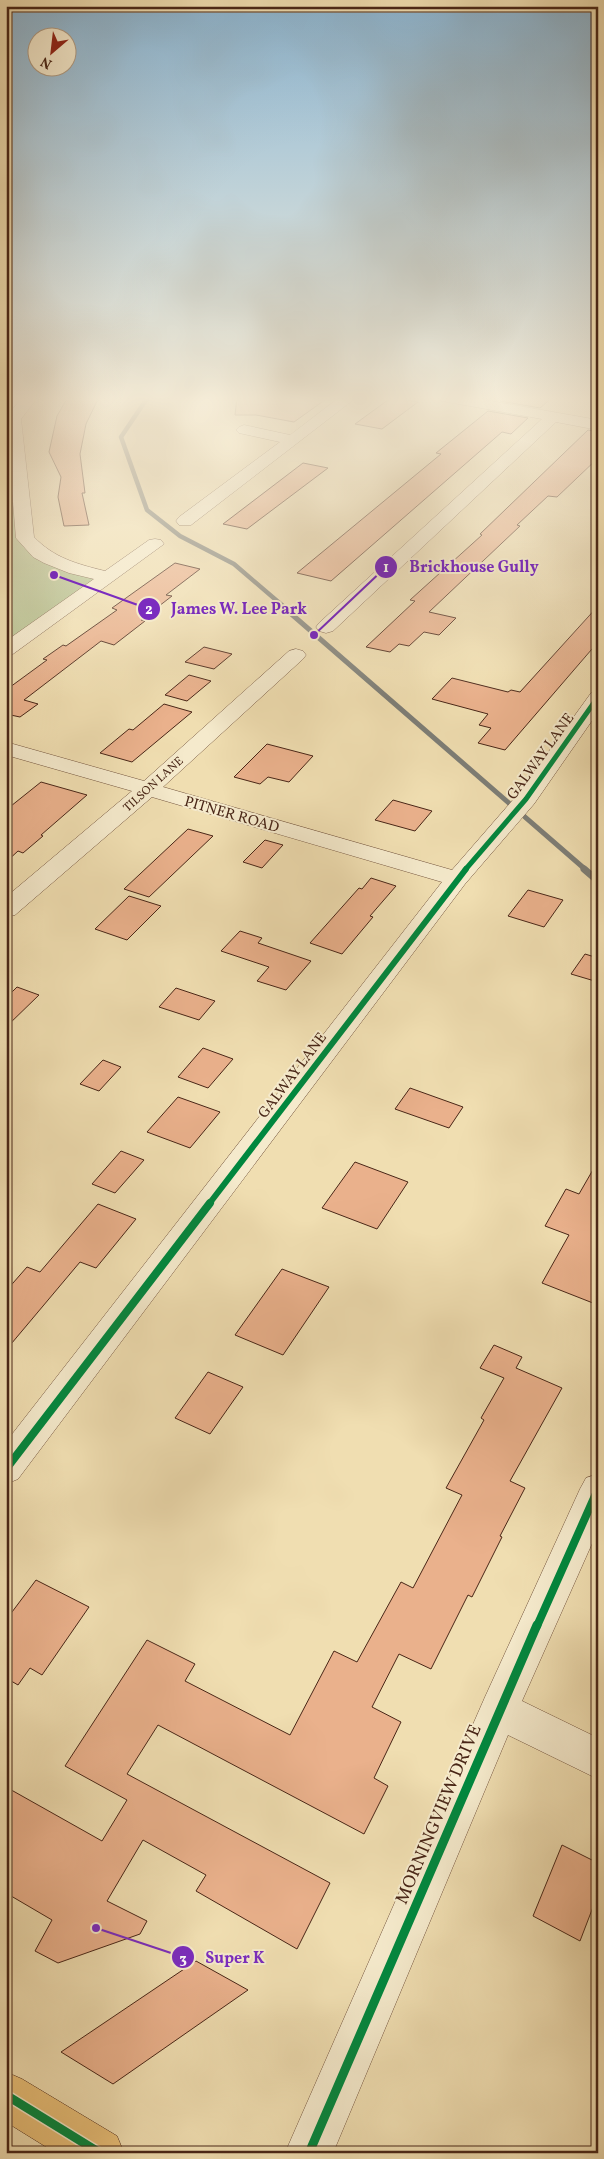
<svg xmlns="http://www.w3.org/2000/svg" width="604" height="2159" viewBox="0 0 604 2159" font-family="Vollkorn,serif">
<style>
.green{fill:#b5c28f;stroke:#7f7453}
.lines{fill:none;stroke-linecap:round;stroke-linejoin:round}
.stream-far2{stroke:#7d7e77;stroke-width:4.5}
.stream-far1{stroke:#7d7e77;stroke-width:5}
.stream{stroke:#7d7e77;stroke-width:7}
.building{fill:#eab18c;stroke:#492617}
.minor-casing{stroke:#73543e;stroke-width:1}
.major-casing{stroke:#492617;stroke-width:1}
.minor{fill:#f5eacc;fill-rule:evenodd}
.major{fill:#e8bf78;fill-rule:evenodd}
.cycleway-far3-casing{stroke:#f5eacc;stroke-width:8}
.cycleway-far2-casing{stroke:#f5eacc;stroke-width:9}
.cycleway-far1-casing{stroke:#f5eacc;stroke-width:11}
.cycleway-casing{stroke:#f5eacc;stroke-width:12}
.cycleway-far3{stroke:#00873e;stroke-width:5}
.cycleway-far2{stroke:#00873e;stroke-width:6}
.cycleway-far1{stroke:#00873e;stroke-width:8}
.cycleway{stroke:#00873e;stroke-width:9}
.labels{text-anchor:middle;stroke-width:4;stroke-linejoin:round;paint-order:stroke}
.far-street-label{font-size:12px;fill:#492617;stroke:#f5eacc}
.street-label{font-size:15px;fill:#492617;stroke:#f5eacc}
.near-street-label{font-size:18px;fill:#492617;stroke:#f5eacc}
.leader{fill:none;stroke:#7b2cbf;stroke-width:2}
.callout-dot{fill:#7b2cbf;stroke:#f5eacc;stroke-width:2}
.mark-label{font-size:15px;text-anchor:middle;font-weight:bold;fill:#fff}
.callout-label{font-size:16px;text-anchor:middle;font-weight:bold;fill:#7b2cbf;stroke:#f5eacc;stroke-width:4;stroke-linejoin:round;paint-order:stroke}
</style>
<rect width="100%" height="100%" fill="#f0deb1"/>
<filter id="stains"><feTurbulence type="fractalNoise" baseFrequency=".004" numOctaves="4"/><feColorMatrix values="0 0 0 0 .2 0 0 0 0 .09 0 0 0 0 .02 0 0 0 .5 -.17"/></filter>
<radialGradient id="worn" r=".72"><stop offset=".6" stop-color="#630" stop-opacity="0"/><stop offset="1" stop-color="#630" stop-opacity=".3"/></radialGradient>
<path class="green" d="M6,503h15l10,43 77,31 -102,73z"/>
<g class="lines">
<path class="stream-far2" d="M148,397l-27,40 26,73 33,26 54,28 49,42"/>
<path class="stream-far1" d="M281,605l305,265"/>
<path class="stream" d="M584,869l14,12"/>
</g>
<path class="building" d="M68,397h31l-13,27 -6,30 5,39h-3l7,32 -25,1 -6,-29 3,-20 -12,-25 8,-36z
M237,397h92l-35,25 -38,-7h-21z
M392,397l26,5 -36,27 -27,-5z
M505,397h48l-13,11 -40,-7z
M488,411l40,7 -17,16 -9,-2 -171,149 -34,-8 144,-119 -5,-1z
M588,430l10,2v26l-41,39 -9,-1 -31,29 3,1 -91,86 27,6 -17,17 -15,-3 -15,14 -10,-2 -9,8 -24,-5 49,-46 -5,-1 72,-65 -2,-1z
M303,463l25,5 -81,61 -24,-5z
M175,563l25,6 -34,26 6,1 -31,24 4,1 -31,24 -13,-4 -77,59 14,4 -18,13 -14,-3v-24l41,-30 -4,-1 20,-14 3,1 51,-36 -5,-2z
M598,606v36l-93,108 -27,-7 13,-15 -12,-3 9,-11 -56,-15 20,-21 56,14 3,-2 9,2z
M204,647l28,7 -18,15 -29,-7z
M189,675l22,6 -24,20 -22,-6z
M164,704l28,8 -60,50 -32,-9 29,-24 4,1z
M267,744l46,12 -24,26 -21,-5 -8,7 -26,-7z
M41,782l46,13 -46,40 2,1 -20,17 -5,-2 -12,11v-52z
M393,800l39,11 -17,20 -40,-11z
M188,829l25,7 -64,61 -25,-8z
M265,840l18,5 -21,23 -19,-6z
M371,878l25,8 -26,30 3,1 -31,37 -32,-11 49,-55 3,1z
M528,890l35,10 -19,27 -36,-11z
M129,896l32,10 -34,34 -32,-11z
M240,931l22,7 -4,5 53,18 -25,29 -29,-9 12,-14 -48,-16z
M585,954l13,4v24l-27,-8z
M17,987l22,8 -33,32v-29z
M176,988l39,13 -16,19 -40,-13z
M203,1048l30,11 -25,29 -30,-11z
M103,1060l18,7 -22,24 -19,-7z
M410,1088l53,19 -14,21 -54,-19z
M178,1097l42,15 -30,36 -43,-16z
M121,1151l23,9 -29,33 -23,-9z
M598,1161v144l-56,-22 27,-48 -24,-9 21,-37 13,5z
M355,1162l53,20 -31,47 -55,-21z
M98,1204l38,15 -40,49 -16,-6 -74,88v-59l21,-24 13,5z
M282,1269l47,18 -46,68 -48,-20z
M494,1345l28,12 -6,11 46,20 -52,93 15,7 -25,48 2,1 -30,60 -4,-2 -37,74 -32,-15 -27,53 29,15 -27,56 14,8 -24,48 -206,-109 -31,49 203,109 -33,66 -101,-58 10,-16 -63,-35 -36,61 40,20 -7,13 -82,29 -23,-12 17,-31 -46,-27v-106l96,54 25,-41 -62,-34 82,-126 48,24 -10,17 105,54 44,-84 23,11 44,-80 12,6 49,-93 -16,-7 38,-68 -3,-2 23,-40 -24,-10z
M208,1372l35,15 -33,47 -35,-16z
M36,1580l53,27 -47,68 -12,-7 -12,17 -12,-7v-58z
M562,1845l36,18v31l-18,47 -47,-25z
M196,1961l52,29 -135,94 -52,-32z"/>
<g class="lines">
<g class="minor-casing">
<path id="minor" d="M23,397h15l-17,22 13,118c20,21 43,27 71,34l44,-31 6,-1 6,1 3,4 -151,110 -7,2v-15l88,-62 -25,-6 -25,-10 -11,-6 -17,-19 -10,-121z
M340,397h17l-166,128h-12l-3,-4 3,-4 101,-75 -41,-9 -3,-3 3,-3 5,-2 46,10z
M435,397h33l130,23v10l-42,-8 -223,209 -7,2 -7,-2 -3,-4 3,-4 223,-204 -100,-18z
M296,649l7,2 3,4 -3,4 -140,128 289,83 66,-76 73,-101 7,-2v21l-64,92 -69,80 -447,595 -12,5v-42l436,-560 -290,-85 -137,118 -9,2v-20l126,-106 -126,-36v-13l138,39 145,-130z
M598,1474v56l-76,171 76,37v41l-90,-44 -175,418h-48l200,-456 95,-208 6,-11z"/>
</g>
<g class="major-casing">
<path id="major" d="M6,2072l16,7 95,57 7,17h-68l-50,-31z"/>
</g>
<use href="#minor" class="minor"/>
<use href="#major" class="major"/>
<g class="cycleway-far3-casing">
<path id="cycleway-far3" d="M465,870l61,-71 72,-102"/>
</g>
<g class="cycleway-far2-casing">
<path id="cycleway-far2" d="M209,1204l257,-335"/>
</g>
<g class="cycleway-far1-casing">
<path id="cycleway-far1" d="M6,1469l204,-266
M537,1626l61,-137"/>
</g>
<g class="cycleway-casing">
<path id="cycleway" d="M6,2095l94,58
M309,2153l228,-528"/>
</g>
<use href="#cycleway-far3" class="cycleway-far3"/>
<use href="#cycleway-far2" class="cycleway-far2"/>
<use href="#cycleway-far1" class="cycleway-far1"/>
<use href="#cycleway" class="cycleway"/>
</g>
<linearGradient id="sky" x2="0" y2="1"><stop stop-color="#8bb6d4"/><stop offset="0.57" stop-color="#f8f0dc"/><stop offset="1" stop-color="#f8f0dc" stop-opacity="0"/></linearGradient>
<rect width="604" height="700" fill="url(#sky)"/>
<g class="labels">
<g class="far-street-label">
<text transform="translate(153 784) rotate(-42)" y="4">TILSON LANE</text>
</g>
<g class="street-label">
<text transform="translate(540 756) rotate(-54)" y="5">GALWAY LANE</text>
<text transform="translate(232 814) rotate(16)" y="5">PITNER ROAD</text>
<text transform="translate(292 1075) rotate(-53)" y="5">GALWAY LANE</text>
</g>
<g class="near-street-label">
<text transform="translate(438 1814) rotate(-67)" y="6">MORNINGVIEW DRIVE</text>
</g>
</g>
<path class="leader" d="M314 635L386 567M54 575L149 609M96 1928L183 1957"/>
<g class="callout-dot">
<circle cx="314" cy="635" r="5"/>
<circle cx="54" cy="575" r="5"/>
<circle cx="96" cy="1928" r="5"/>
<circle cx="386" cy="567" r="12"/>
<circle cx="149" cy="609" r="12"/>
<circle cx="183" cy="1957" r="12"/>
</g>
<g class="mark-label">
<text x="386" y="572">1</text>
<text x="149" y="614">2</text>
<text x="183" y="1963">3</text>
</g>
<g class="callout-label">
<text x="474" y="572">Brickhouse Gully</text>
<text x="239" y="614">James W. Lee Park</text>
<text x="235" y="1963">Super K</text>
</g>
<rect width="604" height="2159" fill="none" stroke="#f0deb1" stroke-width="25"/>
<rect x="8" y="8" width="589" height="2144" fill="none" stroke="#492617" stroke-width="2.5"/>
<rect x="12" y="12" width="579" height="2134" fill="none" stroke="#492617"/>
<g transform="translate(52 52) rotate(208)"><circle r="24" fill="#f5eacc" stroke="#b09c84"/>
<path d="M0-4L9 19L0 12L-9 19Z" fill="#8f2418"/>
<text y="-8" font-size="14" font-weight="bold" text-anchor="middle" fill="#492617">N</text>
</g>
<rect width="100%" height="100%" filter="url(#stains)"/>
<rect width="100%" height="100%" fill="url(#worn)"/>
</svg>
